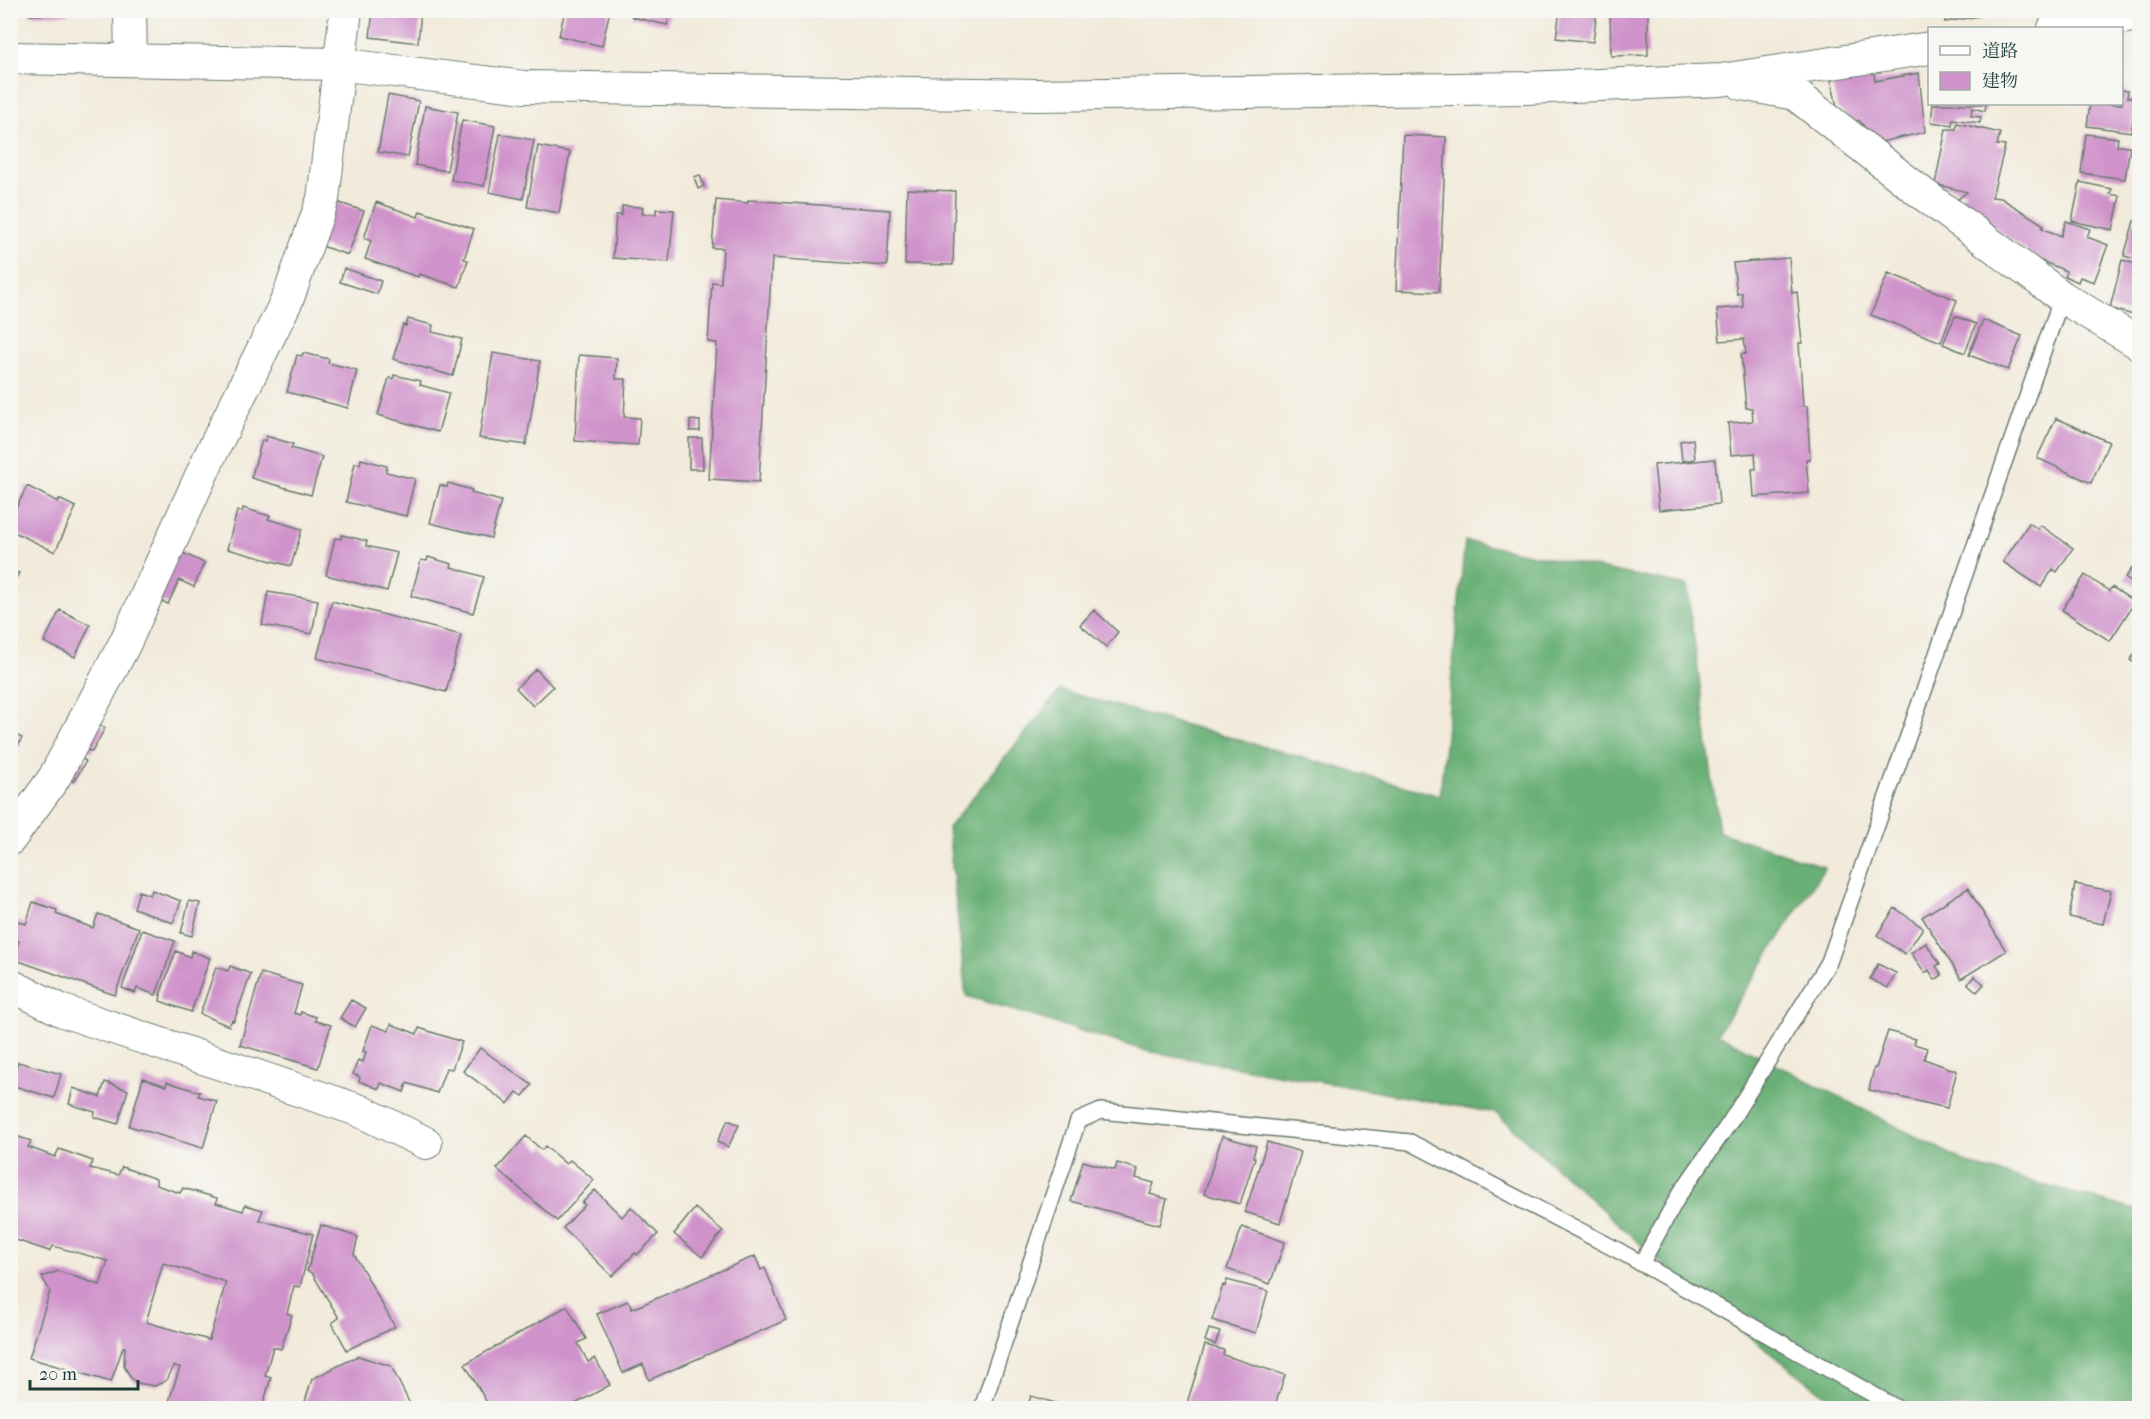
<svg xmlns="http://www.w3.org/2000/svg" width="2150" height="1419" viewBox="0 0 2150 1419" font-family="'IM FELL French Canon','Noto Serif JP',serif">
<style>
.forest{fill:#69b076;stroke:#447655;stroke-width:1.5}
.building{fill:#cf92ca;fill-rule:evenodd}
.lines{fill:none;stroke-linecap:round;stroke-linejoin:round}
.service-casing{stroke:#697a6e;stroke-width:18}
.minor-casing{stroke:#697a6e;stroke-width:34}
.service{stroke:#fff;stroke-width:15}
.minor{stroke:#fff;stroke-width:32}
</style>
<rect width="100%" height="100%" fill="#f6f6f2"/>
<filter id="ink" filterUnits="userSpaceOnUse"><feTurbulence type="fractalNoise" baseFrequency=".0167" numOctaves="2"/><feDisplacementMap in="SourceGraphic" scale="12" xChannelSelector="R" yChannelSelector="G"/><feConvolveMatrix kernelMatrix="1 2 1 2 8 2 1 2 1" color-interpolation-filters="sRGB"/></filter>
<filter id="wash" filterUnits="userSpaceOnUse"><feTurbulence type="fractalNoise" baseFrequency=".008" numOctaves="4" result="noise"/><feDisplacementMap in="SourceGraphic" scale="24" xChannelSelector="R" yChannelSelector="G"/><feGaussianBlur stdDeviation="1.35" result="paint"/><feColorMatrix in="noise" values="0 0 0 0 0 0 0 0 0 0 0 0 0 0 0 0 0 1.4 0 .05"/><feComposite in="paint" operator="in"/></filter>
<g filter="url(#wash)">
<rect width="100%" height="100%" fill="#f2ebdb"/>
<path class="forest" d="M1465,541l222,45 32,246 106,35 -108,167 256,132 166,45v197h-297l-141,-109 -205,-186 -349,-62 -181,-55 -18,-168 112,-138 380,106z"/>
<g id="blocks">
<path class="building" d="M30,10h38v4l-38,1z
M373,10h48l-3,33 -48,-6z
M565,10h45l-8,36 -43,-10z
M633,10h38l-4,15 -35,-8z
M1560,10h37l-4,32 -37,-4z
M1610,10h38v45l-37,1z
M1944,10h34l2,6 -35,6z
M1873,64l2,17 44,-8 6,59 -48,11 -18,-23 -4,2 -18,-14 -7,-35z
M2122,90l6,1 -1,6 10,1 -6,34 -44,-6 3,-22h32z
M388,95l31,6 -11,56 -30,-5z
M1933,104h53l-1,7 -13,-3 -1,8 10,1 -1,6 -27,-4 -1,6 -21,-3z
M425,106l33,6 -11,59 -32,-6z
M462,120l33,6 -11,60 -33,-6z
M1957,123l43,10 -3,12 8,1 -13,51 9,1 43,27 -2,3 7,3 12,5 5,-15 24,8 -3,8 21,8 -14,37 -14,-5 -2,5 -13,-6 1,-5 -27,-11 -82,-60 10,-8 -32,-8 11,-55h10z
M500,134l34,6 -11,59 -34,-7z
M2086,134l32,4 -1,8h13l-5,33 -44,-6z
M1403,135l43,2 -7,155 -43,-2z
M538,146l32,6 -11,61 -32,-6z
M700,175l4,11 -6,3 -4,-12z
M2080,182l32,7 -2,5 10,2 -7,34 -41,-9z
M907,189l48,2 -2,74 -48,-1z
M331,200l33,11 -16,44 -32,-11z
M716,200l32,3v-3l142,10 -3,56 -115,-8 -13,224 -50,-3 8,-136 -9,-1 4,-60 9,1 2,-35h-11z
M376,202l42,15 2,-6 54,18 -10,30 4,1 -9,27 -40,-13 -1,3 -53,-18 6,-18 -7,-3z
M622,206l21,1 -1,7h14v-5l18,1 -5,52 -56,-4 3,-43h6z
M2134,221l6,2v37l-16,-4z
M1789,258l3,35 5,-1 5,51h-3l4,63h4l3,53h-4l3,34 -55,4 -2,-28h4l-1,-16 -24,2 -3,-32 25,-2 -1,-13h-6l-5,-54h5l-2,-15 -24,2 -3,-32 26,-2 -1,-14 -5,1 -4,-31z
M2122,260l18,5v52l-30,-9z
M344,268l37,13 -4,13 -37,-12z
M1888,273l69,27 -16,42 -70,-27z
M1955,316l21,8 -11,29 -22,-9z
M408,319l25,6 -1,7 30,7 -9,37 -60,-17 10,-34 3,1z
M1983,320l39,16 -14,34 -39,-15z
M303,353l26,6 -1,4 29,7 -9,38 -61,-16 10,-37 5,1z
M493,353l47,8 -14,84 -47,-7z
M579,355l38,3 -1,21h10l-2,38 16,1 -2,27 -63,-4z
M394,375l27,6 -1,4 29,8 -11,39 -60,-17 11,-37 4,1z
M2056,418l53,24 -18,41 -54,-25z
M690,420l10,1v10h-10z
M266,436l27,8 -2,4 31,9 -11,38 -60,-17 11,-38 3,1z
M689,438h13l1,31h-14z
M1693,439l2,20 -13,2 -2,-20z
M361,459l26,7 -1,6 29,7 -9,37 -60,-14 9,-39 5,1z
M1715,459l4,45 -60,6 -5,-45z
M448,483l24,7 -1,3 30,8 -10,37 -61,-15 10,-38 7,2z
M27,486l31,16 1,-3 17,8 -21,45 -45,-22v-10z
M243,508l27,8 -2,3 34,10 -11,37 -64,-17 10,-38 5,1z
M2029,523l9,6 2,-4 33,23 -16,24 -4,-3 -12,18 -38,-25z
M342,535l25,6 -1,5 31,7 -10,38 -61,-16 9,-37 6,1z
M179,551l25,12 -10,24 -15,-7 -11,24 -11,-5z
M428,557l24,7 -1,3 33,10 -11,36 -62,-17 10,-36 6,1z
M2140,557v31l-15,-10z
M10,569l9,4 -9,16z
M2085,575l24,16 3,-4 23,15 -25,39 -48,-31z
M268,592l50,8 -6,34 -50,-9z
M332,601l129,34 -15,57 -129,-34z
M60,610l30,15 -15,32 -31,-15z
M1094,610l24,22 -12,15 -26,-22z
M2140,647v19l-10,-6z
M536,669l17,18 -20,19 -17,-18z
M94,722l11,6 -13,24 -11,-6z
M10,732l12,6 -12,24z
M76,755l10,6 -12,21 -10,-6z
M2075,884l36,7 -8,33 -34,-7z
M1968,888l38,63 -45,28 -39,-62z
M152,890l29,11 -8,22 -39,-15 5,-17 11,4z
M189,901l11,2 -8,33 -11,-3z
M33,902l24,8 -1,4 37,14 5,-14 41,14 -24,67 -102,-36 6,-18 -7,-2 5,-18 9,3z
M1895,908l28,20 -18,26 -28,-19z
M142,930l33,11 -19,54 -19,-7 -2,5 -13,-5z
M1926,943l14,21 -4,2 6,9 -7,5 -6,-10 -4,3 -14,-20z
M176,951l14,6 1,-6 19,7 -19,54 -31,-11 1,-6h-1z
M1878,964l18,9 -8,15 -18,-9z
M230,966l21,8 -17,47 -2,-1 -3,6 -29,-12 16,-47 12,4z
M261,973l41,12 -8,28 6,2 1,-3 15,5 -1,4 16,4 -13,43 -78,-23z
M1974,976l10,8 -7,8 -9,-8z
M351,1000l15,8 -11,19 -15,-9z
M391,1024l26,10 2,-6 43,14 -10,27 -6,-1 -9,25 -30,-10 -3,9 -23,-9 -2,6 -20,-8 1,-4 -7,-3 5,-14 5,2 3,-10 -3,-1 9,-26 17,6z
M1888,1031l27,8 -1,5 13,4 -3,11 33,12 -10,37 -78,-18 5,-22h2z
M480,1048l52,37 -9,11 -6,-4 -9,12 -45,-33z
M18,1062l43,12 -7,24 -43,-13z
M143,1078l23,8 1,-4 33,10 -2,4 19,5 -14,47 -74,-22z
M105,1082l23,8 -10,34 -24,-7 1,-5 -26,-8 4,-16 27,9z
M728,1120l11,5 -11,22 -11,-5z
M10,1134l21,7 -3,6 27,10 4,-8 34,12 -3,7 28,7 4,-8 34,12v6l24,8 3,-5 34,10 -1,5 27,8 2,-6 18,5 -4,10 54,14 -13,53 -6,-1 -7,27 5,2 -11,34 -8,-2 -8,29 6,2 -9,30h-65l-28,-7 11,-34 -6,-1 -7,14 -12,6 -18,-3 -6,-5 -7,-12 1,-19h-2l-12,35 -82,-24 21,-67 -8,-14 16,-6 42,14 8,-24 -55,-15 -4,5 -39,-13zM163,1263l63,19 -17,58 -63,-18z
M526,1136l16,14 3,-4 21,18 4,-4 24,20 -37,41 -60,-52z
M1222,1136l34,10 -3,11 2,1 -15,46 -36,-10z
M1267,1142l34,10 -21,71 -35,-11z
M1083,1161l32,9 2,-7 21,6 -2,9 18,5 -4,11 17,5 -7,26 -89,-24z
M595,1190l27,27 9,-10 27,27 -21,21 -2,-2 -23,23 -49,-48 22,-23 -3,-2z
M695,1208l28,23 -21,26 -28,-23z
M321,1225l37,12 -4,17 41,73 -48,23 -15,-27 7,-5 -27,-45 -5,-2z
M1242,1227l43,15 -15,42 -43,-15z
M755,1256l6,14 4,-2 21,52 -137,60 -6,-16 -20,9 -26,-59 31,-13 4,8z
M1227,1280l41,11 -12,42 -44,-13 11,-35 2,1z
M567,1306l19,33 -8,4 10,19 7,-4 15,27 -42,23h-78l-25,-44z
M1209,1329l11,3 -5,13 -10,-4z
M1205,1345l19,5 -1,5 62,20 -11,33h-80l-8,-2z
M358,1356l33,10 21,42h-109l9,-29z
M1031,1396l42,12h-46z"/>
</g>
</g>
<g filter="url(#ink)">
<use href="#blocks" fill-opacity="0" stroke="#697a6e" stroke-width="1.5"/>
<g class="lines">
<g class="service-casing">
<path id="service" d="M1641,1264l38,-69 51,-73 99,-160 233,-665
M982,1408l96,-287 23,-10 309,31 211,110 276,156"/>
</g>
<g class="minor-casing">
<path id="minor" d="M130,10l1,50
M2054,28l86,-13
M10,58l328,6 186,23 513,8 488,-7 196,-8 209,-32
M1742,84l53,10 128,100 139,103 78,47
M10,839l44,-61 71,-135 84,-185 79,-160 35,-99 23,-189
M10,985l53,26 295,99 68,33"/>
</g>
<use href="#service" class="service"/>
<use href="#minor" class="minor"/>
</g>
</g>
<rect width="2150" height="1419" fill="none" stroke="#f6f6f2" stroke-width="36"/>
<rect x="1928" y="27" width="195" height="78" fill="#f6f6f2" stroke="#a0aca6" stroke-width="1.5"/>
<rect x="1940" y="46" width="30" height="9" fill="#ffffff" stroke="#a0aca6" stroke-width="1.5"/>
<text x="1982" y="57" font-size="18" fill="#1f3d34">道路</text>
<rect x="1940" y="72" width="30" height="18" fill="#cf92ca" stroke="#a0aca6" stroke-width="1.5"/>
<text x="1982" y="87" font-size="18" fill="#1f3d34">建物</text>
<path d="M30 1380v9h108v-9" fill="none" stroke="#1f3d34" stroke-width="3"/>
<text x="39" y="1380" font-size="18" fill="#1f3d34" stroke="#f6f6f2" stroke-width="4.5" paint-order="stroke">20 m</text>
</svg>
